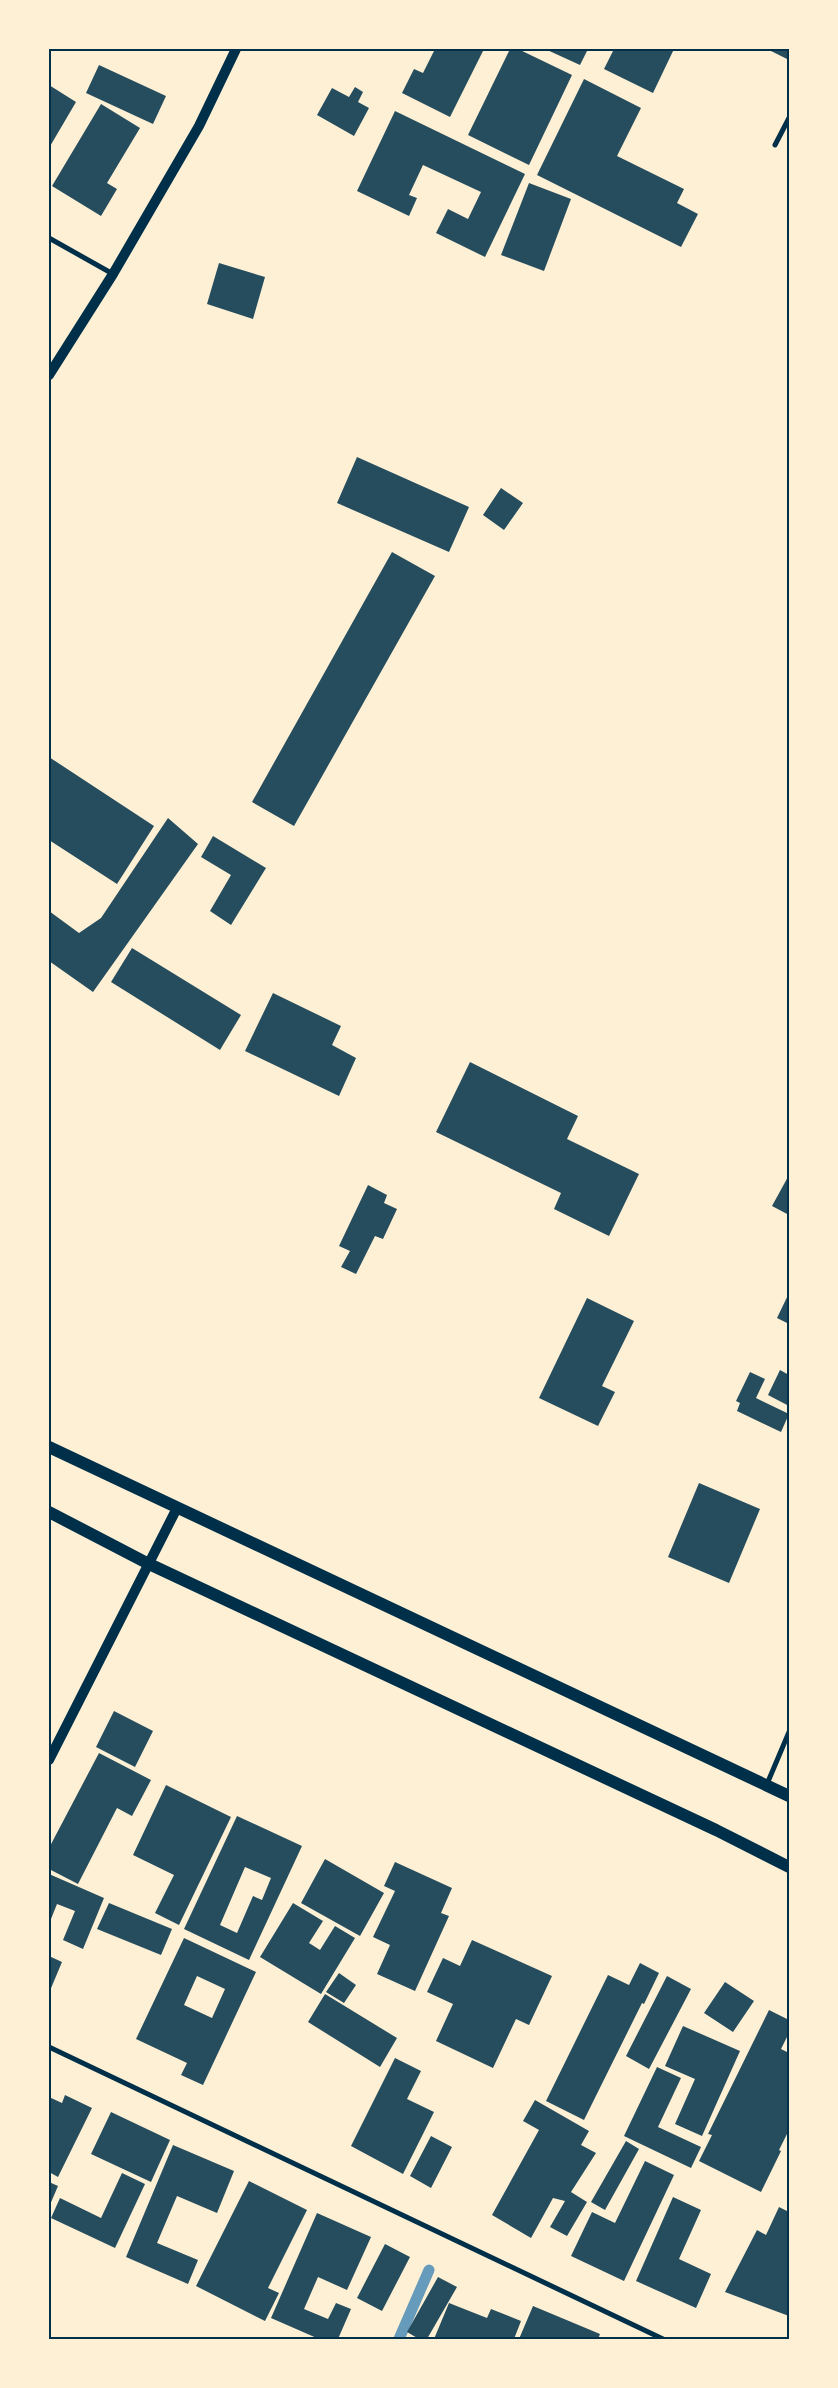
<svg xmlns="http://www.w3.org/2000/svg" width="838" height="2388" viewBox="0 0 838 2388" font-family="'Source Sans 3',sans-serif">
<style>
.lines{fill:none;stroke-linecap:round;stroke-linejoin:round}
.stream{stroke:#669bbc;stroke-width:11}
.building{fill:#264d5e;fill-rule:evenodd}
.minor{stroke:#003049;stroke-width:5}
.secondary{stroke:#003049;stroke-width:10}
.primary{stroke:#003049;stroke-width:12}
.neatline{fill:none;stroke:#003049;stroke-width:2}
</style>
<rect width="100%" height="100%" fill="#fdf0d5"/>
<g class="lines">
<path class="stream" d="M399,2339l30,-69"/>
</g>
<path class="building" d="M435,49h49l-34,68 -48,-24 12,-24 9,4z
M510,49h8l54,26 -43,90 -61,-30z
M545,49h43l-8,16z
M614,49h60l-21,44 -49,-24z
M767,49h22v11z
M99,65l67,31 -13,28 -67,-31z
M584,79l57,29 -24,48 67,33 -7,14 21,11 -17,33 -144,-72z
M49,85l27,17 -27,46z
M355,87l8,5 -5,10 11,6 -15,28 -37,-21 15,-27 17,9z
M101,104l39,24 -33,55 10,6 -16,27 -49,-30z
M395,111l130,63 -40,83 -49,-24 12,-24 20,10 13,-27 -58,-27 -14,30 8,3 -8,18 -52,-25z
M529,183l42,16 -27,72 -43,-16z
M219,263l46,14 -12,42 -46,-15z
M357,457l112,50 -20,45 -112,-49z
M501,488l22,15 -19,27 -21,-15z
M392,552l43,24 -141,250 -42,-24z
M49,757l105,69 -37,58 -68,-44z
M168,818l30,26 -105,148 -44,-31v-50l30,22 22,-15z
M213,836l53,32 -35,57 -21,-14 21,-36 -30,-18z
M132,948l109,67 -21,35 -109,-68z
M273,993l68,33 -9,19 24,13 -17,38 -94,-45z
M470,1062l108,54 -11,23 72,35 -30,62 -55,-27 7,-16 -125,-61z
M789,1175v40l-17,-9z
M368,1185l19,10 -3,8 13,6 -14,30 -8,-3 -19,38 -15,-7 9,-16 -11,-5z
M789,1293v31l-12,-6z
M587,1298l47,23 -32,65 13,6 -17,34 -59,-28z
M780,1370l9,5v31l-21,-11z
M750,1372l15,7 -9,19 33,16 -8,18 -44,-21 3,-8 -4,-2z
M699,1483l61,26 -31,74 -61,-26z
M114,1711l39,20 -18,36 -39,-20z
M99,1753l52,27 -19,36 -15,-8 -39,76 -29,-15v-21z
M166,1785l65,32 -52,108 -24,-12 19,-38 -41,-20z
M237,1816l65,30 -53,114 -65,-31zM245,1867l26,11 -9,22 -9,-4 -16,37 -17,-8z
M325,1859l59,34 -24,43 -59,-33z
M395,1862l57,26 -11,25 8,3 -34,75 -38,-17 13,-29 -17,-8 22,-46 -11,-5z
M49,1874l55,24 -21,51 -20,-9 12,-29 -18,-7 -8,20z
M109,1903l63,26 -11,26 -64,-26z
M293,1903l30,18 -14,22 11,7 15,-24 20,12 -34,56 -61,-37z
M184,1938l72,34 -53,113 -22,-10 6,-12 -51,-24zM197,1976l28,13 -13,29 -28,-13z
M472,1940l80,36 -23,49 -13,-6 -23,49 -57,-27 17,-37 -26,-12 16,-34 17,8z
M49,1956l13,6 -13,31z
M640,1963l19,10 -15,31 -2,-1 -58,117 -38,-19 62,-126 21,10z
M339,1973l17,12 -12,18 -18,-11z
M667,1976l24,13 -42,80 -23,-13z
M725,1982l29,19 -21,31 -29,-19z
M325,1994l72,44 -17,29 -72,-45z
M769,2010l20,10v13l-8,16 8,4v77l-10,20 2,1 -20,41 -62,-31 13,-26 -4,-1z
M683,2026l57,25 -38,85 -27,-12 20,-45 -30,-13z
M395,2058l26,13 -14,28 27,13 -31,62 -52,-28z
M657,2067l24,11 -23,49 43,20 -10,21 -67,-32z
M65,2095l27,13 -34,69 -9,-5v-75l13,6z
M535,2100l54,31 -8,14 15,8 -25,39 16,10 -20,34 -17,-9 15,-26 -12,-3 -22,40 -39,-23 47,-85 -16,-9z
M111,2112l59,28 -19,42 -60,-28z
M431,2136l21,11 -21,41 -21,-12z
M626,2141l13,8 -34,61 -14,-8z
M173,2145l61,26 -17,42 -40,-17 -20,47 41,17 -10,24 -62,-27z
M645,2161l29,14 -50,106 -53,-25 21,-44 23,11z
M122,2173l23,11 -30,64 -64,-30 9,-20 41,20z
M249,2181l58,29 -39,78 11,5 -14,28 -69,-35z
M49,2182l9,4 -9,21z
M673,2197l28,13 -22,49 32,15 -15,34 -60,-27z
M779,2207l10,5v104l-64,-24 32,-62 9,5z
M317,2213l54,24 -24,53 -29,-13 -14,32 24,10 8,-16 15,6 -13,30h-19l-48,-21z
M385,2244l25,13 -28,54 -25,-13z
M438,2277l19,10 -30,52h-8l-12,-7z
M449,2303l38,15 4,-9 30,12 -7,18h-80z
M533,2306l67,28 -2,5h-79z"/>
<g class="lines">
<path class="minor" d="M775,145l14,-27
M49,238l64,36
M767,1784l22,-52
M49,2047l614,292"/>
<path class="secondary" d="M49,375l64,-101 86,-148 37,-77
M49,1760l128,-252"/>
<path class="primary" d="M49,1447l740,349
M49,1512l98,51 569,267 73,37"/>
</g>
<rect width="838" height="2388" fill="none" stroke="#fdf0d5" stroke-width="100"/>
<rect x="50" y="50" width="738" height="2288" class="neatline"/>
</svg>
